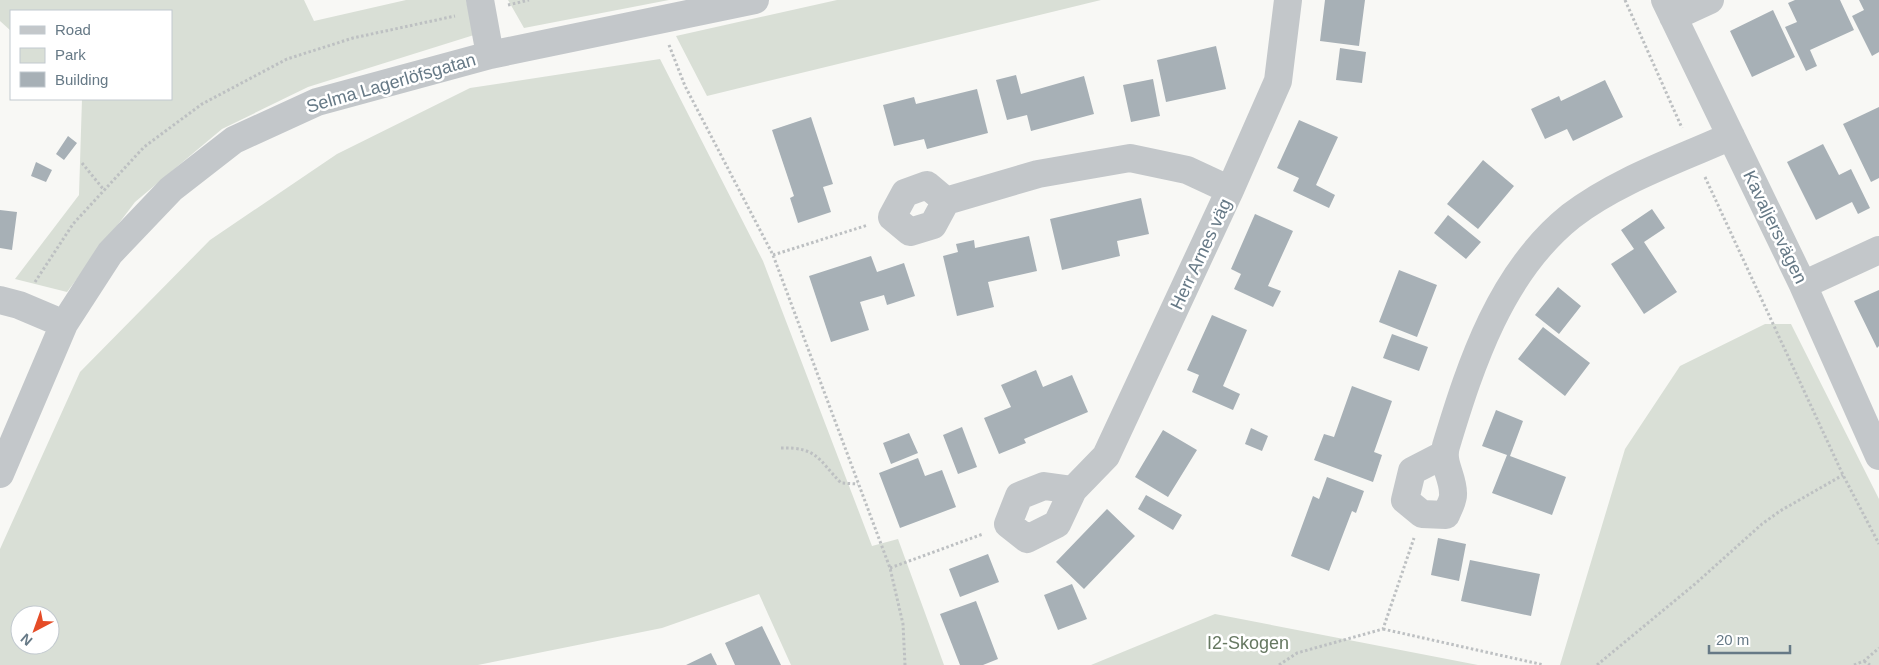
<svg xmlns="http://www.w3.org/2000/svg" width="1879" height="665" viewBox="0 0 1879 665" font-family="Helvetica,sans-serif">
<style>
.green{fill:#d9dfd6;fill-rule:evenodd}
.building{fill:#a7b0b6}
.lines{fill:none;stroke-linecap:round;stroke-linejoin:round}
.path{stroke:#bdc0c2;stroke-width:3;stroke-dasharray:2.5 2.5;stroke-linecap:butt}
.minor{stroke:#c3c7ca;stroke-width:28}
.labels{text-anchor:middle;stroke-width:5;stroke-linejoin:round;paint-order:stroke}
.street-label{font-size:18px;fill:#667986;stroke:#fff}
.park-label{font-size:18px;fill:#667861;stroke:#fff}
</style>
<rect width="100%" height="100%" fill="#f8f8f5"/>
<path class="green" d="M0,0h304l10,21 92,-21h60l8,35 -166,52 -86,42 -87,73 -68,90 -52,-13 64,-84 3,-96h89v-88h-160v20l-11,-10z
M508,0h161l-145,28z
M837,0h264l-394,96 -31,-60z
M660,59l103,202 109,285 26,-7 46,126h-153l-32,-71 -97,34 -184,37h-478v-116l80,-177 130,-132 127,-86 133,-66zM20,615h30v30h-30z
M1765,324h26l88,175v166h-319l65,-216 55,-83z
M1215,614l263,51h-387z"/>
<path class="building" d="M1325,0h40l-6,46 -39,-5z
M1795,0h45l14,30 -44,20 7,16 -11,5 -21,-44 12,-5 -9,-19z
M1859,0h20v52l-7,4 -20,-40 12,-6z
M1773,10l22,47 -43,20 -22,-46z
M1216,46l10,43 -60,13 -9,-42z
M1340,48l26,4 -4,31 -26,-3z
M1016,75l5,19 63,-18 10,38 -63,17 -4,-16 -20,5 -11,-40z
M1153,79l7,37 -29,6 -8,-37z
M1605,80l18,37 -50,24 -6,-12 -22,10 -14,-30 28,-13 2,5z
M977,89l11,44 -61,16 -3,-10 -30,7 -11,-41 31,-8 2,7z
M1879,107v71l-8,4 -28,-58z
M811,117l22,67 -10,3 8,25 -33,11 -8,-25 4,-2 -22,-66z
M1299,120l39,17 -22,48 19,10 -6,13 -36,-17 6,-13 -22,-10z
M68,136l9,7 -13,17 -8,-6z
M1823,144l16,31 12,-6 19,39 -12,6 -6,-12 -36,18 -29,-58z
M1483,160l31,26 -36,43 -31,-25z
M36,162l16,8 -6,12 -15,-6z
M1141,198l8,36 -32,7 3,15 -58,14 -12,-51z
M1652,209l13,19 -21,14 33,50 -33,22 -33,-50 23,-15 -13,-19z
M0,210l17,2 -5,38 -12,-2z
M1255,214l38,17 -25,55 13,5 -8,16 -39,-18 7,-15 -10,-5z
M1448,215l33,27 -15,17 -32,-26z
M1029,236l8,35 -49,11 6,25 -37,9 -14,-60 15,-4 -2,-8 18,-4 1,8z
M871,256l6,16 27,-9 11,33 -28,9 -3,-10 -24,7 9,28 -38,12 -22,-66z
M1399,270l38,15 -20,52 -38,-15z
M1558,287l23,19 -22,28 -24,-19z
M1879,290v56l-2,2 -23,-47z
M1212,315l35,15 -24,56 17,8 -7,16 -41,-18 7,-17 -12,-5z
M1543,327l47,36 -25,33 -47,-37z
M1392,334l36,13 -9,24 -36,-13z
M1036,370l7,17 29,-12 16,37 -64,27 2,4 -27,11 -15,-36 27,-11 -10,-22z
M1352,386l40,15 -18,51 8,3 -9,27 -59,-22 10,-26 10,3z
M1496,410l27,11 -13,35 56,21 -14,38 -60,-22 15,-38 -25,-9z
M962,427l15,40 -19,7 -15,-39z
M1251,428l17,8 -6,15 -17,-7z
M1163,430l34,20 -29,47 -33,-20z
M909,433l9,20 -27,11 -8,-21z
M918,458l7,18 17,-6 14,37 -56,21 -21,-55z
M1327,477l37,14 -8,22 -4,-2 -23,60 -38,-15 22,-60 6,3z
M1146,495l36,20 -9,15 -35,-21z
M1107,509l28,27 -51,53 -28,-27z
M1438,538l28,6 -7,37 -28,-6z
M988,554l11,28 -39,15 -11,-28z
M1470,560l70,14 -9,42 -70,-15z
M1072,584l15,35 -29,11 -14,-35z
M976,601l22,58 -15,6h-23l-20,-51z
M762,626l19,39h-46l-10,-22z
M711,653l6,12h-31z"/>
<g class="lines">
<path class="path" d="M1625,0l57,128
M508,5l21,-5
M669,45l16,41 88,169 117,313 13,56 2,41
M82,163l22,27
M1705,177l138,298 36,69
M773,255l95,-30
M35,282l38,-58 71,-77 58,-43 85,-45 66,-21 102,-22
M781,448c36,-1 37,11 60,35l17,1
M890,568l93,-34
M1383,629l161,36
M1864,661l6,4
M1279,665l18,-12 86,-24 31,-91
M1597,665l98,-81 67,-60 18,-13 63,-36
M1854,665l10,-4 15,-13"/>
<path class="minor" d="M480,0l10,55
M1665,0l138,285 76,171
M1673,17l37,-17
M946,201l-19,-16 -22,8 -13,24 18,15 23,-7 13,-24 92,-27 92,-16 57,12 43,20
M1803,285l76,-35
M0,300l19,5 45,19
M1443,455l-31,16 -7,29 17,14 24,1c2,-6 8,-15 7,-22 0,-17 -12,-30 -7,-47 25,-83 55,-174 125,-230 47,-36 107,-56 160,-80
M0,474l64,-150 46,-71 61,-64 63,-49 83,-38 173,-47 265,-55
M1073,490l-29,-4 -25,10 -11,28 19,15 30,-15 16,-34 33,-34 124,-266 48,-109 10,-81"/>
</g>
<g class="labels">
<g class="street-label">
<text transform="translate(391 83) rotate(-16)" y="6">Selma Lagerlöfsgatan</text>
<text transform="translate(1775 227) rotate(64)" y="6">Kavaljersvägen</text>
<text transform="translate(1201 254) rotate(-65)" y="6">Herr Arnes väg</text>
</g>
<g class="park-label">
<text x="1248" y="649">I2-Skogen</text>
</g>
</g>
<rect x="10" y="10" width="162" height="90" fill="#ffffff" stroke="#c2c9cf"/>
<rect x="20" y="26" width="25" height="8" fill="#c3c7ca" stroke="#c2c9cf"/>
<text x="55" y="35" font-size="15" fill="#667986">Road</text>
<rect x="20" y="48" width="25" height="15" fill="#d9dfd6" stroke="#c2c9cf"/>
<text x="55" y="60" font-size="15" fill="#667986">Park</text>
<rect x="20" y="72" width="25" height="15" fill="#a7b0b6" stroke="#c2c9cf"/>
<text x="55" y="85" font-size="15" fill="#667986">Building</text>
<g transform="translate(35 630) rotate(221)"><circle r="24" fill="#ffffff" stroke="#c2c9cf"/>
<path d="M0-4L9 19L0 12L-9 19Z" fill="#e54c27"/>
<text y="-8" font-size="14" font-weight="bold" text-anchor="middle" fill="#667986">N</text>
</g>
<path d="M1709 645v8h81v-8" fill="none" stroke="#667986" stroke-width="2.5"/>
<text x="1716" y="645" font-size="15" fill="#667986" stroke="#ffffff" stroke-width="4" paint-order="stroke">20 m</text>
</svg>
